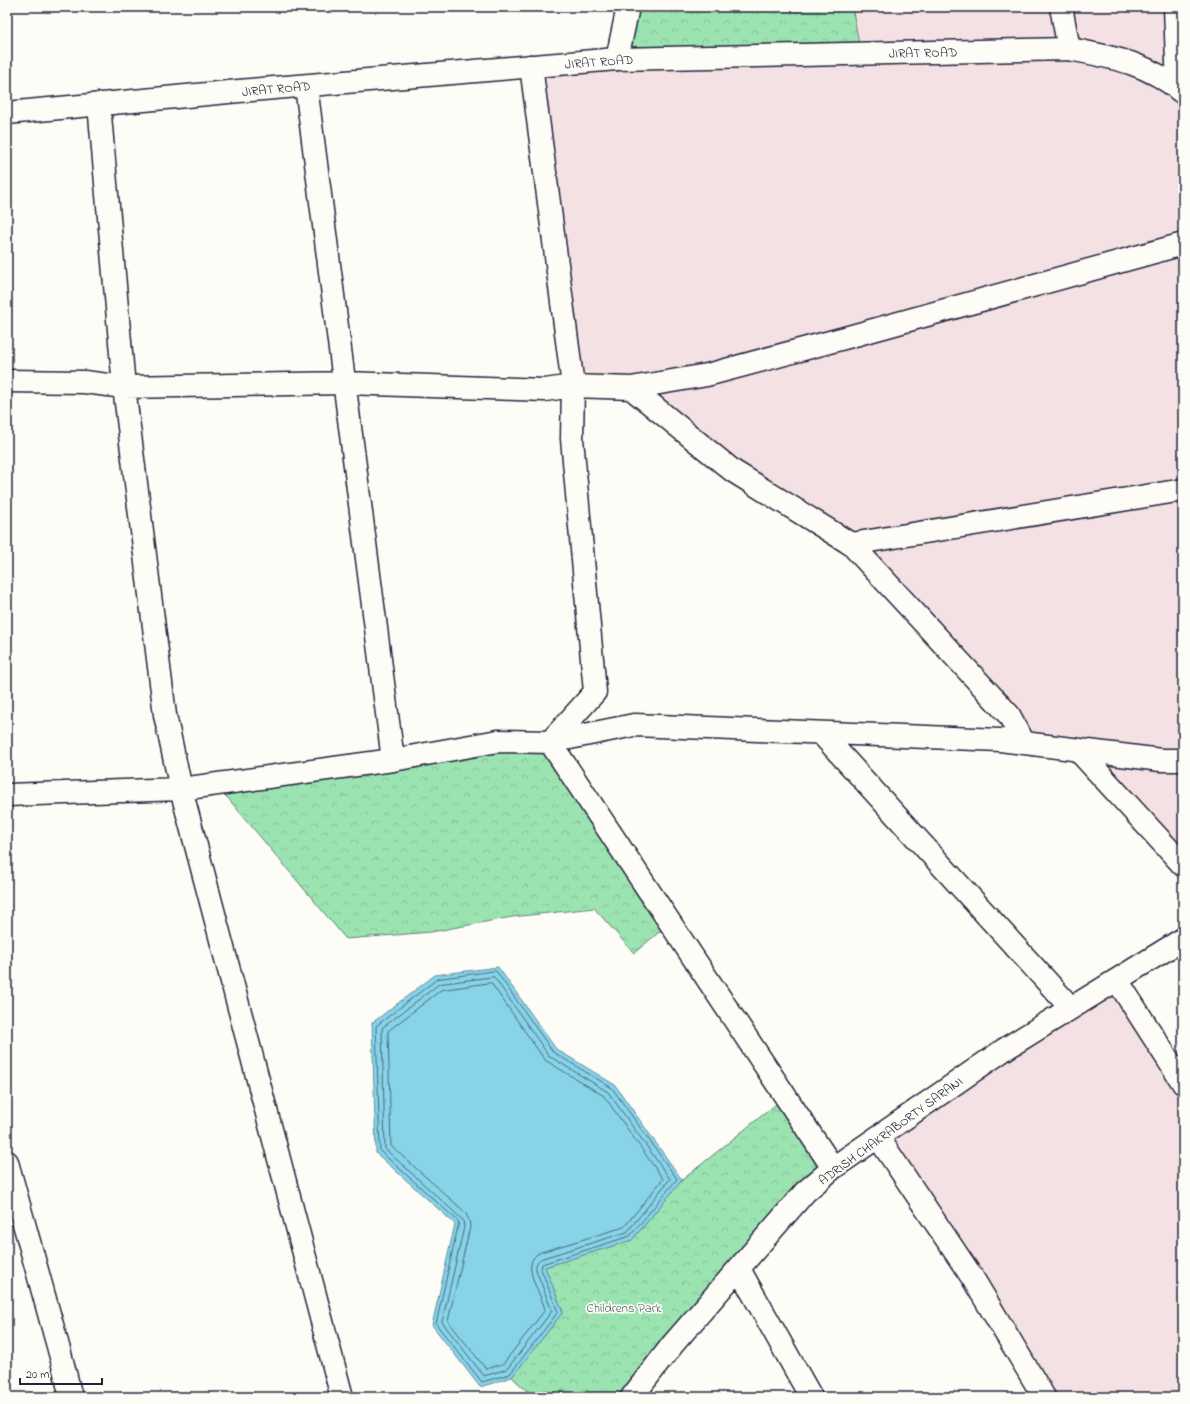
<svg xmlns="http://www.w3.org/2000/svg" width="1190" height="1404" viewBox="0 0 1190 1404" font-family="'Indie Flower',sans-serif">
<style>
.built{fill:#f3e1e3}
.park{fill:url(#park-crowns);stroke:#5e8276}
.water{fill:#87d3e7;stroke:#5f8ca2}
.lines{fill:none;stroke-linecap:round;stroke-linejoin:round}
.shore{stroke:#4a6980;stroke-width:1}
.minor-casing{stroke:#22223b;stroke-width:25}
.major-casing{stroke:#22223b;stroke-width:25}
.minor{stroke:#fdfcf7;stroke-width:22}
.major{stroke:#fdfcf7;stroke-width:22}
.labels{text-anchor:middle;stroke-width:3.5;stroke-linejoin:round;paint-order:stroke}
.street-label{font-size:13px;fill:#22223b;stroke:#fdfcf7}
.park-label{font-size:13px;fill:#465c5e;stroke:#fdfcf7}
</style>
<defs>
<pattern id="park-crowns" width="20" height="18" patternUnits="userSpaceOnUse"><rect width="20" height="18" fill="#9be3b1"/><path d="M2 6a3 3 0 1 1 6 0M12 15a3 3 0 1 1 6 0" fill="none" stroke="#85c299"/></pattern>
</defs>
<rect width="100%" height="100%" fill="#fdfcf7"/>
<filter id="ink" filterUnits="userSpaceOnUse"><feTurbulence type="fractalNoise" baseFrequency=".025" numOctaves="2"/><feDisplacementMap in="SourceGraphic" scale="8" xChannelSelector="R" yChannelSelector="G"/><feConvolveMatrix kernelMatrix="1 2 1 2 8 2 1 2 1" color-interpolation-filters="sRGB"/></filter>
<g filter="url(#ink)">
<path class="built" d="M852,7h331v858l-105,-115 -54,-7 -173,-199 -220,-156 -58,-2 -42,-320 330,-13z
M1117,980l66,103v314h-139l-166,-260z"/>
<path class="park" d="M628,7h224l9,46 -244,6z
M550,742l120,181 -36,30 -40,-45 -82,9 -81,15 -85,7 -130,-155z
M785,1097l48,71 -201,229h-99l-21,-20 51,-65 -18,-45 87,-27 50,-60z"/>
<path class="water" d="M498,967l58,82 59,36 67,95 -50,60 -87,27 18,45 -51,65 -32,10 -48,-62 23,-101 -79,-71 -4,-130 63,-48z"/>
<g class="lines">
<path class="shore" d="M496,971l57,81 59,36 65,91 -47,57 -88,28 -1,5 17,43 -48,62 -28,8 -46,-58 23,-102 -79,-71 -4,-125 61,-47z
M494,977l55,79 59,36 62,87 -43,53 -84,26c-5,2 -8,6 -7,12l16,41 -45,58 -23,7 -42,-54 22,-95 -1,-7 -78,-71 -3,-121 57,-44z
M491,983l54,77 59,36 59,83 -39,48 -83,25c-24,11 1,41 4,58l-42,54 -17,5 -38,-48 22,-94 -1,-7 -4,-8 -74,-66 -3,-115 53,-41z"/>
<g class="minor-casing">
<path id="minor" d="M1061,7l8,42
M1175,7l3,82
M617,59l11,-52
M531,66l42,320 -1,53 23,253 -45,50 283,426
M306,86l87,674
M99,104l25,283 41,328 16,74 161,608
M7,381l77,1 40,5 222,-4 199,7 28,-4 58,2 76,-13 141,-38 335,-93
M631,388l102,83 118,73 332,-54
M851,544l158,171 15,28
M821,733l250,275
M1078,750l105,115
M7,795l174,-6 212,-29 105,-19 52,1 84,-17 366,15 161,20h22
M1117,980l66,103
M878,1137l94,140 72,120
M7,1162l54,195 10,40
M739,1269l72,128
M632,1397l41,-53 132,-152 28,-24 172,-119 178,-110"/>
</g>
<g class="major-casing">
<path id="major" d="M7,113l232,-22 378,-32 452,-10c43,8 80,14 114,44"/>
</g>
<use href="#minor" class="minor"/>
<use href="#major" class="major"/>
</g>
</g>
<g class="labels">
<g class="street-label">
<text transform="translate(923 52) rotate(-1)" y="5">JIRAT ROAD</text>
<text transform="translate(599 61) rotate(-4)" y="5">JIRAT ROAD</text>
<text transform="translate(276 88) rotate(-5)" y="5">JIRAT ROAD</text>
<text transform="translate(890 1130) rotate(-36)" y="5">ADRISH CHAKRABORTY SARANI</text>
</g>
<g class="park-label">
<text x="624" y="1312">Childrens Park</text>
</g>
</g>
<rect width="1190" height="1404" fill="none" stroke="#fdfcf7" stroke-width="24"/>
<rect x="12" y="12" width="1166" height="1380" fill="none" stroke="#22223b" stroke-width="1.5" filter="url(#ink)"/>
<path d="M20 1378v6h82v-6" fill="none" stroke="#22223b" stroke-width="2"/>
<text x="26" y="1378" font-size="12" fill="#22223b" stroke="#fdfcf7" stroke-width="3" paint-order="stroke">20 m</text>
</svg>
